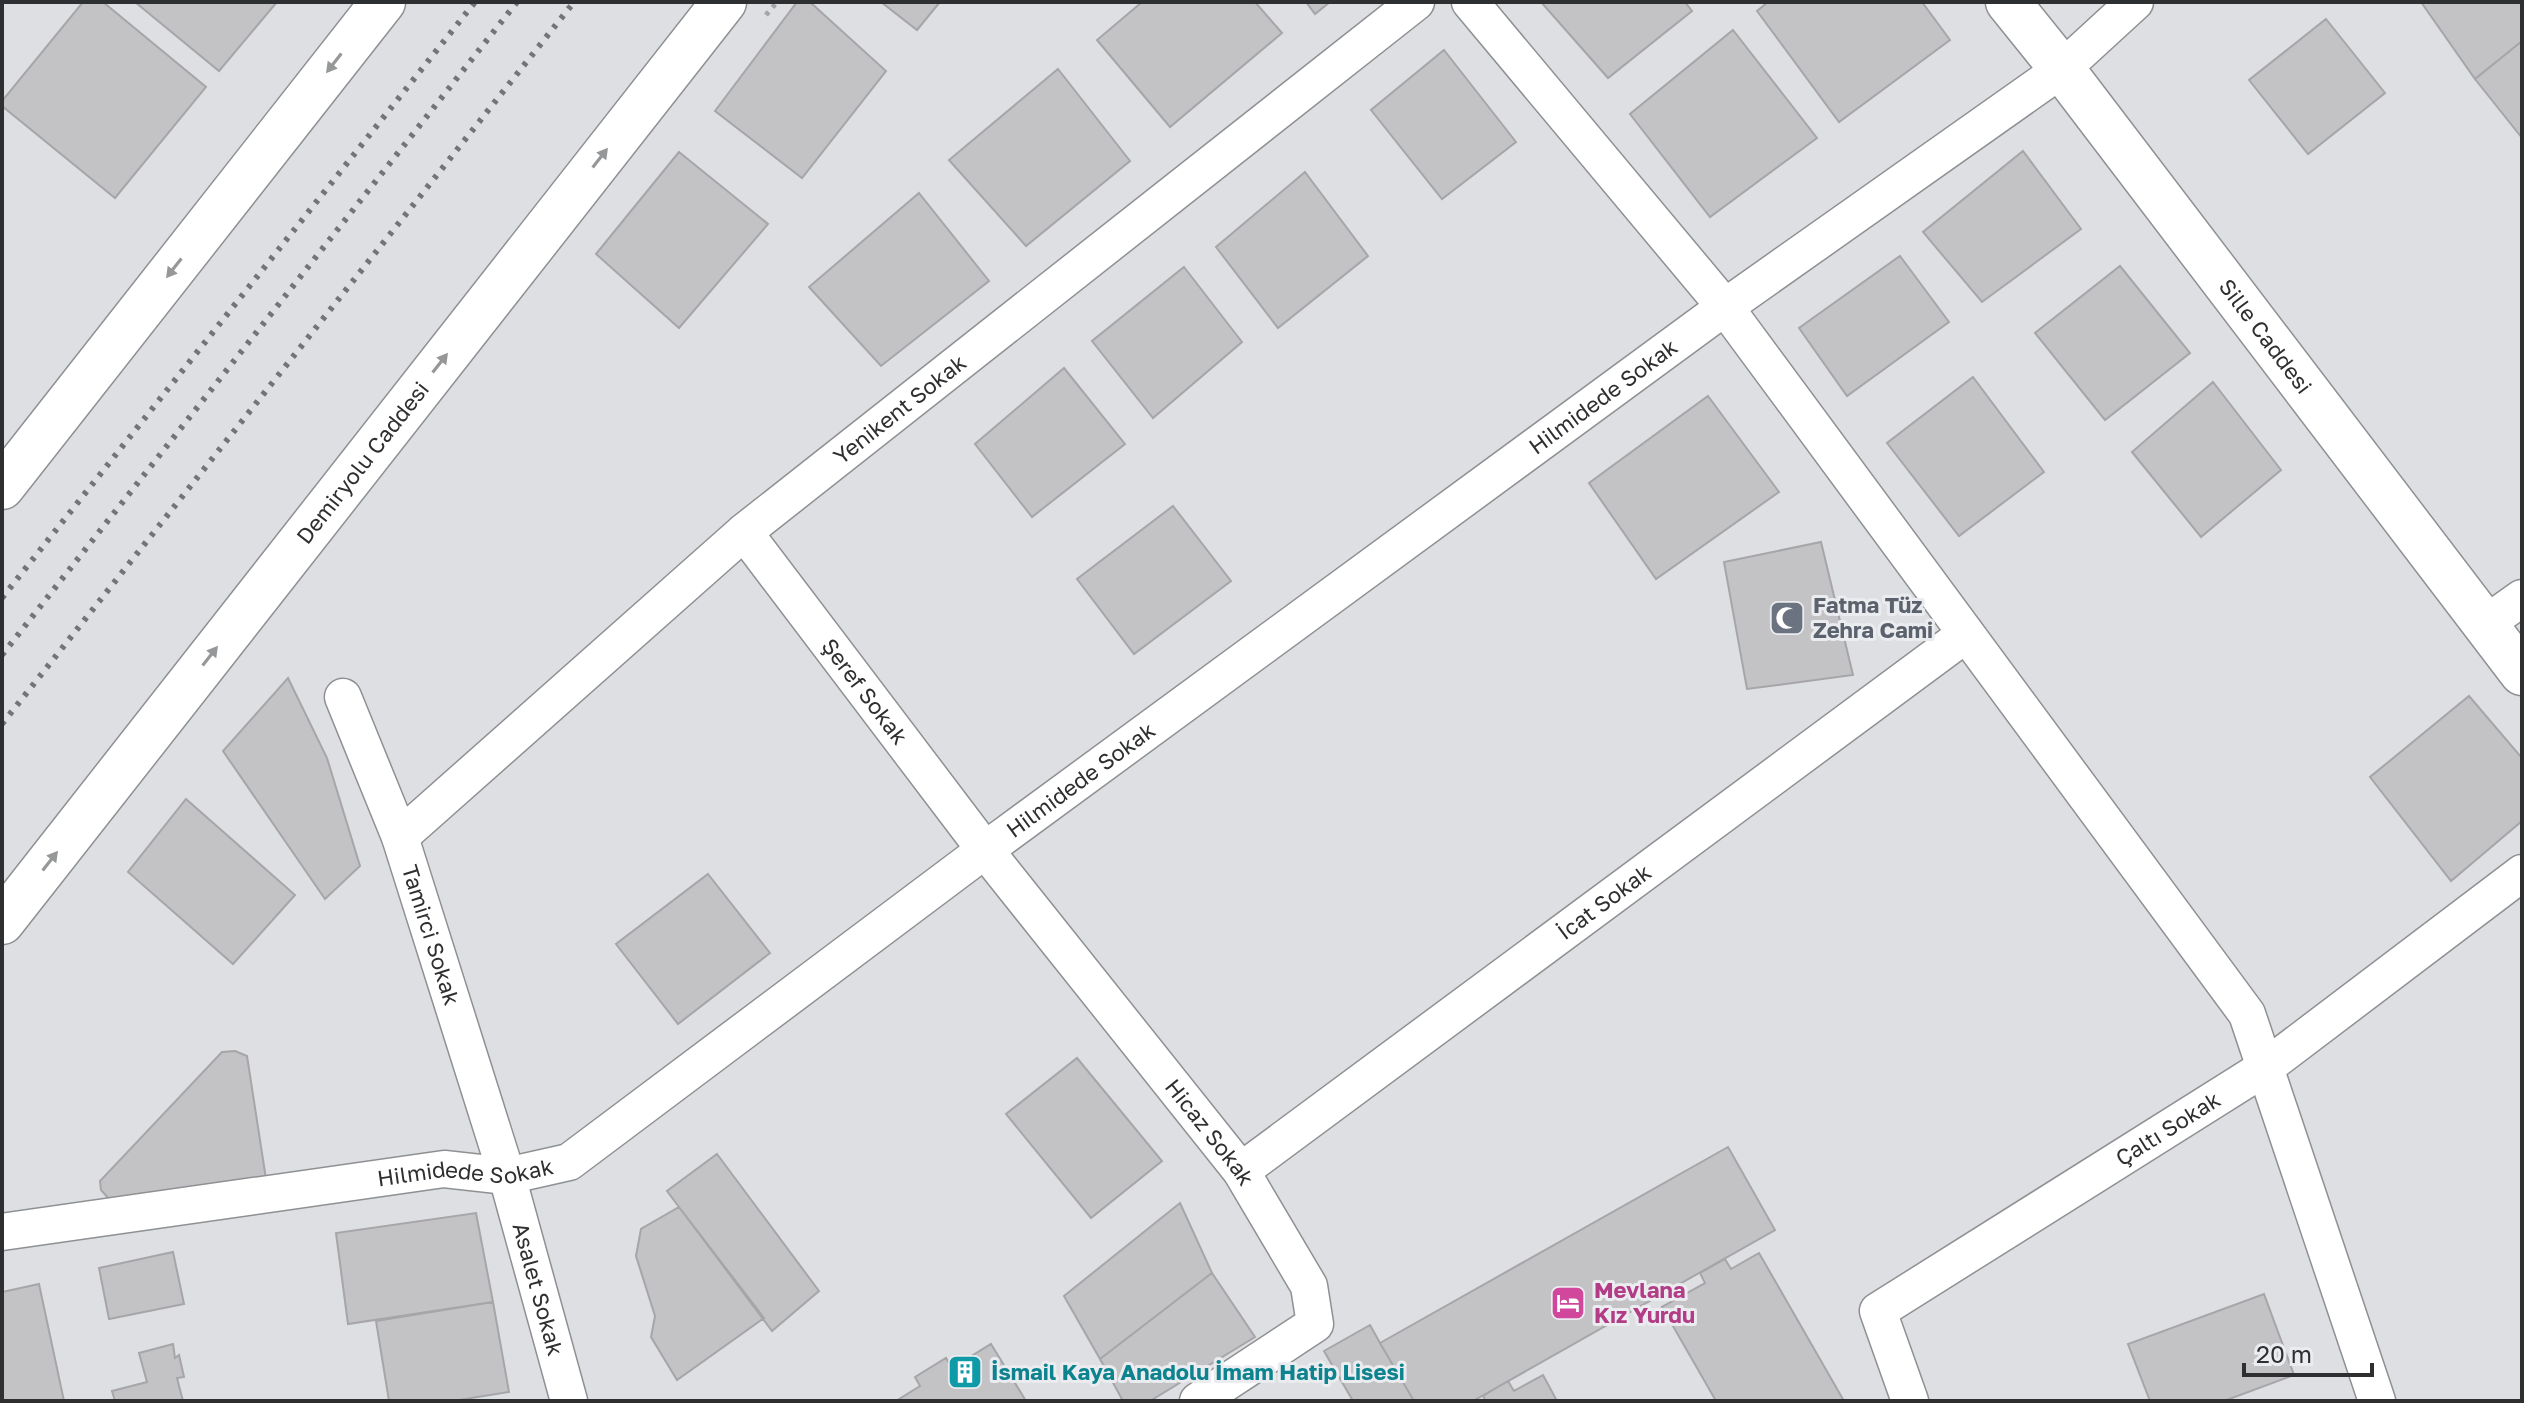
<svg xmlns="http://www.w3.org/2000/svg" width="2524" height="1403" viewBox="0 0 2524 1403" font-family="'Golos Text',sans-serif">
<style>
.building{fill:#c3c2c5;stroke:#a6a5a8;stroke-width:2}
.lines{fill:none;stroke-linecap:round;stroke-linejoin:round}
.street-casing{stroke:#8e9092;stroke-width:39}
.secondary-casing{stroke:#8e9092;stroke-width:47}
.path{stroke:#a3a5a7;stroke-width:5;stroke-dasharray:4 6;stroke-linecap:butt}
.street{stroke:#fff;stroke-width:36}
.secondary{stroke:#fff;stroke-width:44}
.rail{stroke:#727475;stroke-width:6;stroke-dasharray:4 8;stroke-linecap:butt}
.oneway{fill:#969798}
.labels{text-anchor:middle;stroke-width:6;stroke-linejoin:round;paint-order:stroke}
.street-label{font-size:22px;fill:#2e2f30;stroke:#ebecef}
.worship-label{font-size:22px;font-weight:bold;fill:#5b616d;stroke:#ebecef;text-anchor:start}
.hotel-label{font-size:22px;font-weight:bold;fill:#b23c85;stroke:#ebecef;text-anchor:start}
.culture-label{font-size:22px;font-weight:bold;fill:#0d838f;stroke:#ebecef;text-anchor:start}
</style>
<rect width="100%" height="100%" fill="#dddfe2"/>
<path class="building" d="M83,2h20l103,85 -91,111 -113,-92v-5z
M135,2h142l-58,69z
M797,2h13l76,69 -84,107 -87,-67z
M881,2h59l-23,28z
M1142,2h113l27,31 -112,94 -73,-87z
M1306,2h24l-15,12z
M1541,2h144l7,9 -84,67z
M1768,2h154l28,38 -111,82 -82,-111z
M2421,2h101v39l-47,38z
M2326,19l59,74 -77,61 -59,-74z
M1733,30l84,108 -107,79 -80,-103z
M2522,41v97l-47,-59z
M1444,50l72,92 -74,57 -71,-89z
M1058,69l72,92 -104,85 -77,-86z
M2023,151l58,78 -99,73 -59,-70z
M679,152l89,72 -89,104 -83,-74z
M1305,172l63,84 -90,72 -62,-81z
M919,193l70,88 -108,85 -72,-79z
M1900,256l49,66 -102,74 -48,-68z
M2120,266l70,87 -85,67 -70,-87z
M1184,267l58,75 -89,76 -61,-77z
M1064,368l61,76 -93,73 -57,-73z
M1973,377l71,95 -85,64 -72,-93z
M2213,382l68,88 -80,67 -69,-85z
M1708,396l71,96 -123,87 -67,-96z
M1173,506l58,75 -97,73 -57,-75z
M1821,542l32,133 -106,14 -23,-127z
M288,678l39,80 33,108 -35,33 -102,-148z
M2469,696l53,62v63l-71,60 -81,-104z
M186,799l109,96 -62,69 -105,-92z
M708,874l62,79 -92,71 -62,-80z
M235,1051l12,5 19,123 -157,20 -8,-9 -1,-9 122,-129z
M1077,1058l85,103 -71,57 -85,-104z
M1728,1147l47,83 -302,171h-59l-34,-58z
M717,1154l102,137 -47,40 -105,-140z
M1180,1203l32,70 -112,86 -36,-63z
M679,1207l85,111 -87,62 -26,-43 4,-21 -19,-60 5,-27z
M476,1213l17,89 -145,22 -12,-91z
M173,1252l11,52 -75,15 -10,-51z
M1759,1253l85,148h-128l-54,-94 43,-24 -5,-10 25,-14 6,10z
M1212,1273l43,64 -105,64h-27l-23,-42z
M39,1284l25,117h-62v-109z
M2264,1294l30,81 -70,26h-74l-22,-57z
M493,1302l16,90 -56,9h-64l-13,-80z
M1370,1325l10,18 34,58h-61l-29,-50z
M173,1344l2,14 4,-3 5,22 -7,1 6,23h-68l-3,-10 35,-9 -8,-29z
M991,1344l35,57h-130l24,-15 -5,-9 31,-19 6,10z
M1543,1375l14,26h-71l-3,-5 25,-15 6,10z"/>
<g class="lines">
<g class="street-casing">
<g id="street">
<path d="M1470,2l255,305 522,707 130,387"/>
<path id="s1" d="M744,532l241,318 256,321 68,115 6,38 -117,77"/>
<path d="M2484,625l38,-27"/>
<path id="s2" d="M343,697l57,140 107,339 62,225"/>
<path id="s3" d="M400,837l344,-305 672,-530"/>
<path id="s4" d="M1241,1171l725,-537"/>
<path id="s5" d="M2,1232l442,-63 63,7 62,-14 416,-312 740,-543 337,-238 73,-67"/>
<path id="s6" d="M1910,1401l-32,-90 388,-244 256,-194"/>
</g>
</g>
<g class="secondary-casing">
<g id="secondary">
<path id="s7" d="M2008,2l54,67 460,604"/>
<path d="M2,487l381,-485"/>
<path id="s8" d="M2,922l722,-920"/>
</g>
</g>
<path class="path" d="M766,15l11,-13"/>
<use href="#street" class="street"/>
<use href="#secondary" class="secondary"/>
<path class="rail" d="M2,598l473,-596
M2,655l515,-653
M2,724l572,-722"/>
</g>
<defs><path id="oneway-solid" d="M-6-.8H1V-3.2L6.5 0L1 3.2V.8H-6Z" transform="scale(2)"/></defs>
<g class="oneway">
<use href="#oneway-solid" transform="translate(334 63) rotate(128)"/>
<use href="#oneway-solid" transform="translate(600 158) rotate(-52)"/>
<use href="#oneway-solid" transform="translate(174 268) rotate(128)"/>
<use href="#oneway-solid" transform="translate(440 363) rotate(-52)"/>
<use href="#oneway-solid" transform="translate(210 656) rotate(-52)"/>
<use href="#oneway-solid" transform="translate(50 861) rotate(-52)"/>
</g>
<defs>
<g id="mosque-square" transform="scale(1.8)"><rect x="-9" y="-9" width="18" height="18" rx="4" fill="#6b7280" stroke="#ebecef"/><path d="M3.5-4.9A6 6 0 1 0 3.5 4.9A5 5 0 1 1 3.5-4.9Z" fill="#fff"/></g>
<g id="hotel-square" transform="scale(1.8)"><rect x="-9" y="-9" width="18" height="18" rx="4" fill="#d1479c" stroke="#ebecef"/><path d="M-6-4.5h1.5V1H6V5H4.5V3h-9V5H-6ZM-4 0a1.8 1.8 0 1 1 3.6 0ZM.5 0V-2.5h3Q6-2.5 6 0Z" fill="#fff"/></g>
<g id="building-square" transform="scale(1.8)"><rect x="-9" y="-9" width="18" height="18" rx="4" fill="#0f9aa8" stroke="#ebecef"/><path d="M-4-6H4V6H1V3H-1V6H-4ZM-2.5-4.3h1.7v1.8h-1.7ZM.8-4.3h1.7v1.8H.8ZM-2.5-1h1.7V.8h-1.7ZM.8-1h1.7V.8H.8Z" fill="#fff"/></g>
</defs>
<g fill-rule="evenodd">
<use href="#mosque-square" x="1787" y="618"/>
<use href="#hotel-square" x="1568" y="1303"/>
<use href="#building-square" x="965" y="1372"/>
</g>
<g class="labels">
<g class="street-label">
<text dy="8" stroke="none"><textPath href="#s7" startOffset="422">Sille Caddesi</textPath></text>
<text dy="8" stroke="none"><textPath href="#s5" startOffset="1860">Hilmidede Sokak</textPath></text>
<text dy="8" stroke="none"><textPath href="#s3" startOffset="658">Yenikent Sokak</textPath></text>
<text dy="8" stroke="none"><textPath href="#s8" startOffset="584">Demiryolu Caddesi</textPath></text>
<text dy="8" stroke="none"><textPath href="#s1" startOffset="200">Şeref Sokak</textPath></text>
<text dy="8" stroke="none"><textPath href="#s5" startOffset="1212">Hilmidede Sokak</textPath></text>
<text dy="8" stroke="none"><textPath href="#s4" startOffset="452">İcat Sokak</textPath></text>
<text dy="8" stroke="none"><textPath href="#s2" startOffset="254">Tamirci Sokak</textPath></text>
<text dy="8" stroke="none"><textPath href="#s6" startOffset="438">Çaltı Sokak</textPath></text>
<text dy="8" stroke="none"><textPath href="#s1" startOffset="760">Hicaz Sokak</textPath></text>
<text dy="8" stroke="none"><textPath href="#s5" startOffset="468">Hilmidede Sokak</textPath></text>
<text dy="8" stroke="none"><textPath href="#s2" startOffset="624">Asalet Sokak</textPath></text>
</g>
<g class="worship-label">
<text x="1813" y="613">Fatma Tüz<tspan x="1813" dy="25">Zehra Cami</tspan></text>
</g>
<g class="hotel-label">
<text x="1594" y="1298">Mevlana<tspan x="1594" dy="25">Kız Yurdu</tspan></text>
</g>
<g class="culture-label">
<text x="991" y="1380">İsmail Kaya Anadolu İmam Hatip Lisesi</text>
</g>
</g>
<rect width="2524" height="1403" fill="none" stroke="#2e2f30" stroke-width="8"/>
<path d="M2244 1363v12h128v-12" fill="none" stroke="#2e2f30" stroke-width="4"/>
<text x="2256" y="1363" font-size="24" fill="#2e2f30" stroke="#ebecef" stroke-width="6" paint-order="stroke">20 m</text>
</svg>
